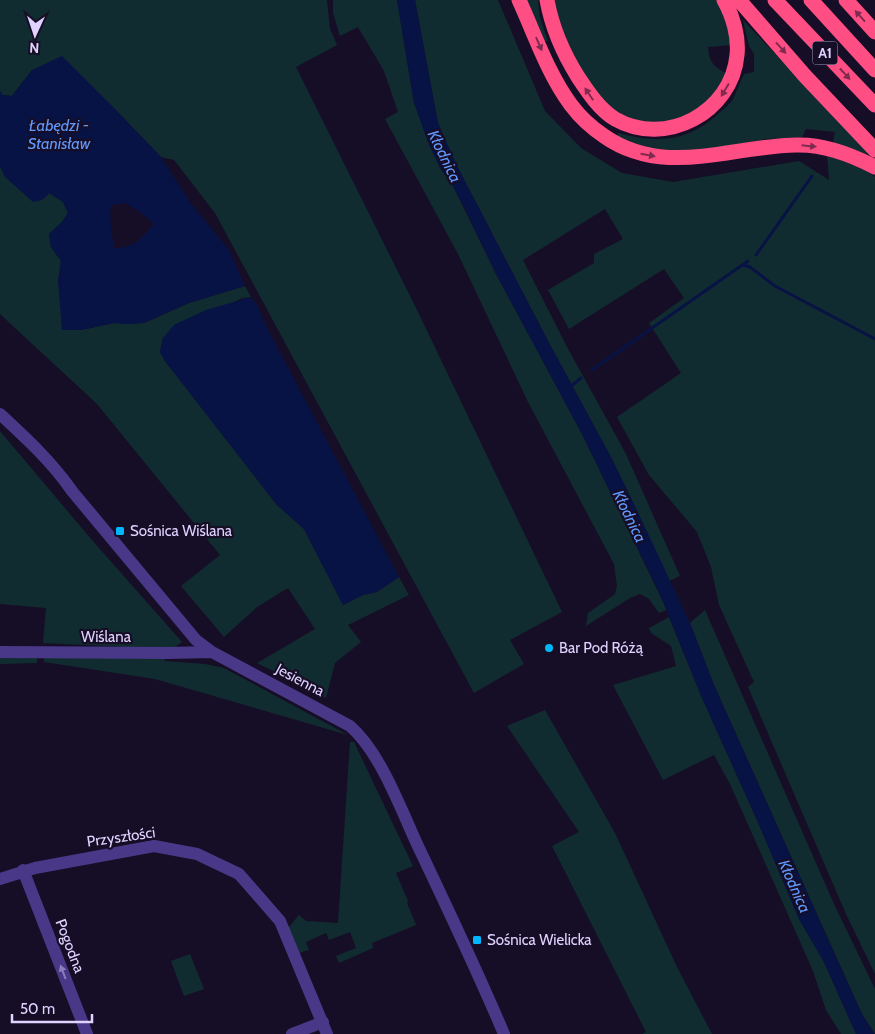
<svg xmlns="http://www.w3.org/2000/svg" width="875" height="1034" viewBox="0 0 875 1034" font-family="Cabin,sans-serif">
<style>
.green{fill:#112c30}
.water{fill:#081345;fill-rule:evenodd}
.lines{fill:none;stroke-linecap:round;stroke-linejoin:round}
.stream{stroke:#081345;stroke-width:3}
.minor{stroke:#493887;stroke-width:12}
.highway{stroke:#ff4e83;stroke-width:15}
.oneway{fill:#7f2b50}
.oneway2{fill:#8d7ebd}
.poi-dot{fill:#00b7fe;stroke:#160e26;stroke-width:2}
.labels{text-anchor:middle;stroke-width:4.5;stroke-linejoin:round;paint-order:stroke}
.shield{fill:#160e26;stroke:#a398be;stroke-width:1}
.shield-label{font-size:14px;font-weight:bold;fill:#e0d3ff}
.poi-label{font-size:15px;fill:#e0d3ff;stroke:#160e26;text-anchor:start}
.street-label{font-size:15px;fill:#e0d3ff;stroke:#160e26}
.water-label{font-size:16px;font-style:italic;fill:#619aff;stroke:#160e26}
</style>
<rect width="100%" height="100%" fill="#160e26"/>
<path class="green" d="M0,0h327l3,29 7,16 -41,22 122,245 144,300 -52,28 14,24 -50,29 -259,-480 -41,-53 -13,-3 -50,-52 -79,-35 -20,26 -10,-1 -2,-4z
M333,0h64l17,103 26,65 13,18 43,88 86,160 85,176 -8,3 -10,-14 -9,-5 -10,4 -44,28 2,-13 27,-19 2,-8 -3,-22 -86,-162 -70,-148 -73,-135 13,-7 -14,-41 -26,-44 -18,9 -7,-23z
M415,0h83l47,111 36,37 41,25 51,9 126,-21 30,19 -2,-25 37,14 11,8v797l-29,-60 -98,-227 6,-5 -35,-77 -8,-38 -14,-35 -48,-57 -32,-58 64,-44 -32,-50 35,-25 -20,-29 -95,60 -21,-39 46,-27v-9l29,-15 -18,-30 -82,51 44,87 59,107 54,122 -11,5 -57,-122 -64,-118 -92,-177 -18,-41z
M524,0h14l2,18 8,23h-4z
M554,0h163l5,10 11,35 -25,2c1,15 6,20 18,26l-6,17 -29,26 -40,9 -35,-11 -28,-31 -20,-40 -12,-30z
M743,20l126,132 -3,2 -33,-12 2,-10 -29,-3 -4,8 -36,2 -46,10 -34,3 -48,-5 -20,-9v-5c39,11 71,9 101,-20 5,-4 11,-9 14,-14 4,-8 7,-17 11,-25l10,-2v-18l-5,-8z
M0,166l5,11 44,16 14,9 5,11 -6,9 -13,12 2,13 10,14 -3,20 23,49 33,-7 14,1 16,-1 45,-20 56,-17 6,11 -9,1 -79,40 -3,14 5,9 112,144 27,24 39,76 20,-10 14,-3 22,-15 10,18 -61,30 13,17 -26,21 -9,35 -69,-35 58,-34 -27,-41 -31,19 -33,30 -43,-51 39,-31 -123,-151 -97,-90z
M0,431l91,108 91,103 -10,7 -129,-6 3,-35 -46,-4z
M705,610l129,294 41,85v45l-13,-20 -148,-329 -24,-62z
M669,617l33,81 55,122 42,99 25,43 32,72h-15l-15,-24 -13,-39 -83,-187 -16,-29 -51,25 -50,-95 63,-19 -5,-20 -20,-13 -2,-5z
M0,656l37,1v6l-37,1z
M44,656l120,3 1,2 40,3 19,4 124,67 -193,-56 -111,-17z
M545,710l70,123 62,134 35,67h-70l4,-2 -94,-186 27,-14 -72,-106z
M350,742h4l59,124 -17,7 12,28 -1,2 9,22 -44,18 1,5 -34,15 -3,-7 20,-8 -6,-16 -21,8 -3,-7 -20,9 3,8 -10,3 -11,-25 11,-13 7,6 32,2z
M190,954l14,35 -20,7 -13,-35z"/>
<path class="water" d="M397,0h18l23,123 18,41 92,177 64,118 23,47 55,117 24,62 117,261 31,68 12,20h-18l-32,-72 -25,-43 -42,-99 -55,-122 -43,-106 -77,-158 -86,-160 -31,-65 -12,-23 -13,-18 -11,-23 -15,-42z
M62,56l49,49 50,52 29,45 39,48 16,36 -56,17 -45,20 -16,1 -14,-1 -33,7h-19l-4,-49 3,-20 -10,-14 -2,-13 13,-12 6,-9 -5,-11 -13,-9 -8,7 -9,2 -28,-25 -5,-11v-75l2,4 10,1 20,-26zM125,203l16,10 13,11c-11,13 -21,25 -40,24 -2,-14 -5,-28 -3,-43z
M251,297l6,8 10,23 132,249 -22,15 -14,3 -20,10 -39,-76 -27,-24 -112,-144 -5,-9 3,-14 11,-13 32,-15z"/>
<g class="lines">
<path class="stream" d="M756,255l56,-79
M743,265l7,2 25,19 100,53
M592,370l156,-109
M570,387l11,-9"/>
<path class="minor" d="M0,414c26,24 52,48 72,77l124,149 16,12 138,74c30,26 50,81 67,118 30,63 60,126 87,190
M0,652l167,1 45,-1
M23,870l64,164
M0,879l35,-11 119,-22 43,8 42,20 41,47 47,113
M292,1034l31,-12"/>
<path class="highway" d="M519,0c16,35 29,74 52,105 9,12 21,23 33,31 60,42 126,10 192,9 28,-1 54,9 79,22
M547,0c5,28 16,53 31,77 10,15 21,32 37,42 51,29 117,-7 122,-64 2,-18 -4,-39 -13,-55
M739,0l66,76 70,74
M775,0l100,105
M811,0l64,70
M846,0l29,32"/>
</g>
<defs><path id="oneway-solid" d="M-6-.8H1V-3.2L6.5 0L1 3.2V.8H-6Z" transform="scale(1.25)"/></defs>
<g class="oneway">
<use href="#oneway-solid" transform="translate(860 16) rotate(-132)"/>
<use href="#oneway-solid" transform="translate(539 44) rotate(66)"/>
<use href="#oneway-solid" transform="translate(781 48) rotate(48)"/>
<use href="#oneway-solid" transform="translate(845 74) rotate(47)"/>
<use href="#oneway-solid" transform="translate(725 90) rotate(121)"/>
<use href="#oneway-solid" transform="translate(589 94) rotate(-124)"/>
<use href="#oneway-solid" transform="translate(809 146) rotate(6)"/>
<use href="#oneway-solid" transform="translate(648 155) rotate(10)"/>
</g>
<use class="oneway2" href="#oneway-solid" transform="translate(63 972) rotate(-111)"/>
<g class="poi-dot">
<rect x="115" y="526" width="10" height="10" rx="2.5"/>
<circle cx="549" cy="648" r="5"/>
<rect x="472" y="935" width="10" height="10" rx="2.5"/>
</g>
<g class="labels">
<rect class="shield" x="812.5" y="41.5" width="25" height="23" rx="4"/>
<g class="shield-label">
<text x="825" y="58">A1</text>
</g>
<g class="poi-label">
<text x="130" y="536">Sośnica Wiślana</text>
<text x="559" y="653">Bar Pod Różą</text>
<text x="487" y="945">Sośnica Wielicka</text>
</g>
<g class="street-label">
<text x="106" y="642">Wiślana</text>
<text transform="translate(300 680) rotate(28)" y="5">Jesienna</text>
<text transform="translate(121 837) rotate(-8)" y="5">Przyszłości</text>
<text transform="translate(70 946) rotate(69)" y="5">Pogodna</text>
</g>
<g class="water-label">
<text x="59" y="131">Łabędzi -<tspan x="59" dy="18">Stanisław</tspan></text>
<text transform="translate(445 156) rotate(64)" y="6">Kłodnica</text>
<text transform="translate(630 516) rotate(64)" y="6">Kłodnica</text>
<text transform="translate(795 886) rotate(66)" y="6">Kłodnica</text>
</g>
</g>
<g transform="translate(35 35) rotate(183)" stroke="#160e26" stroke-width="4" paint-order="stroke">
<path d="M0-4L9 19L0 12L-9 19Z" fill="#e0d3ff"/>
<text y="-8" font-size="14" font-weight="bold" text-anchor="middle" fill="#e0d3ff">N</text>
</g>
<path d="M12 1014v8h80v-8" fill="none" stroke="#e0d3ff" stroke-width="2.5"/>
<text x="20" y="1014" font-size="15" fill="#e0d3ff" stroke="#160e26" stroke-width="4" paint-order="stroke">50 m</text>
</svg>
